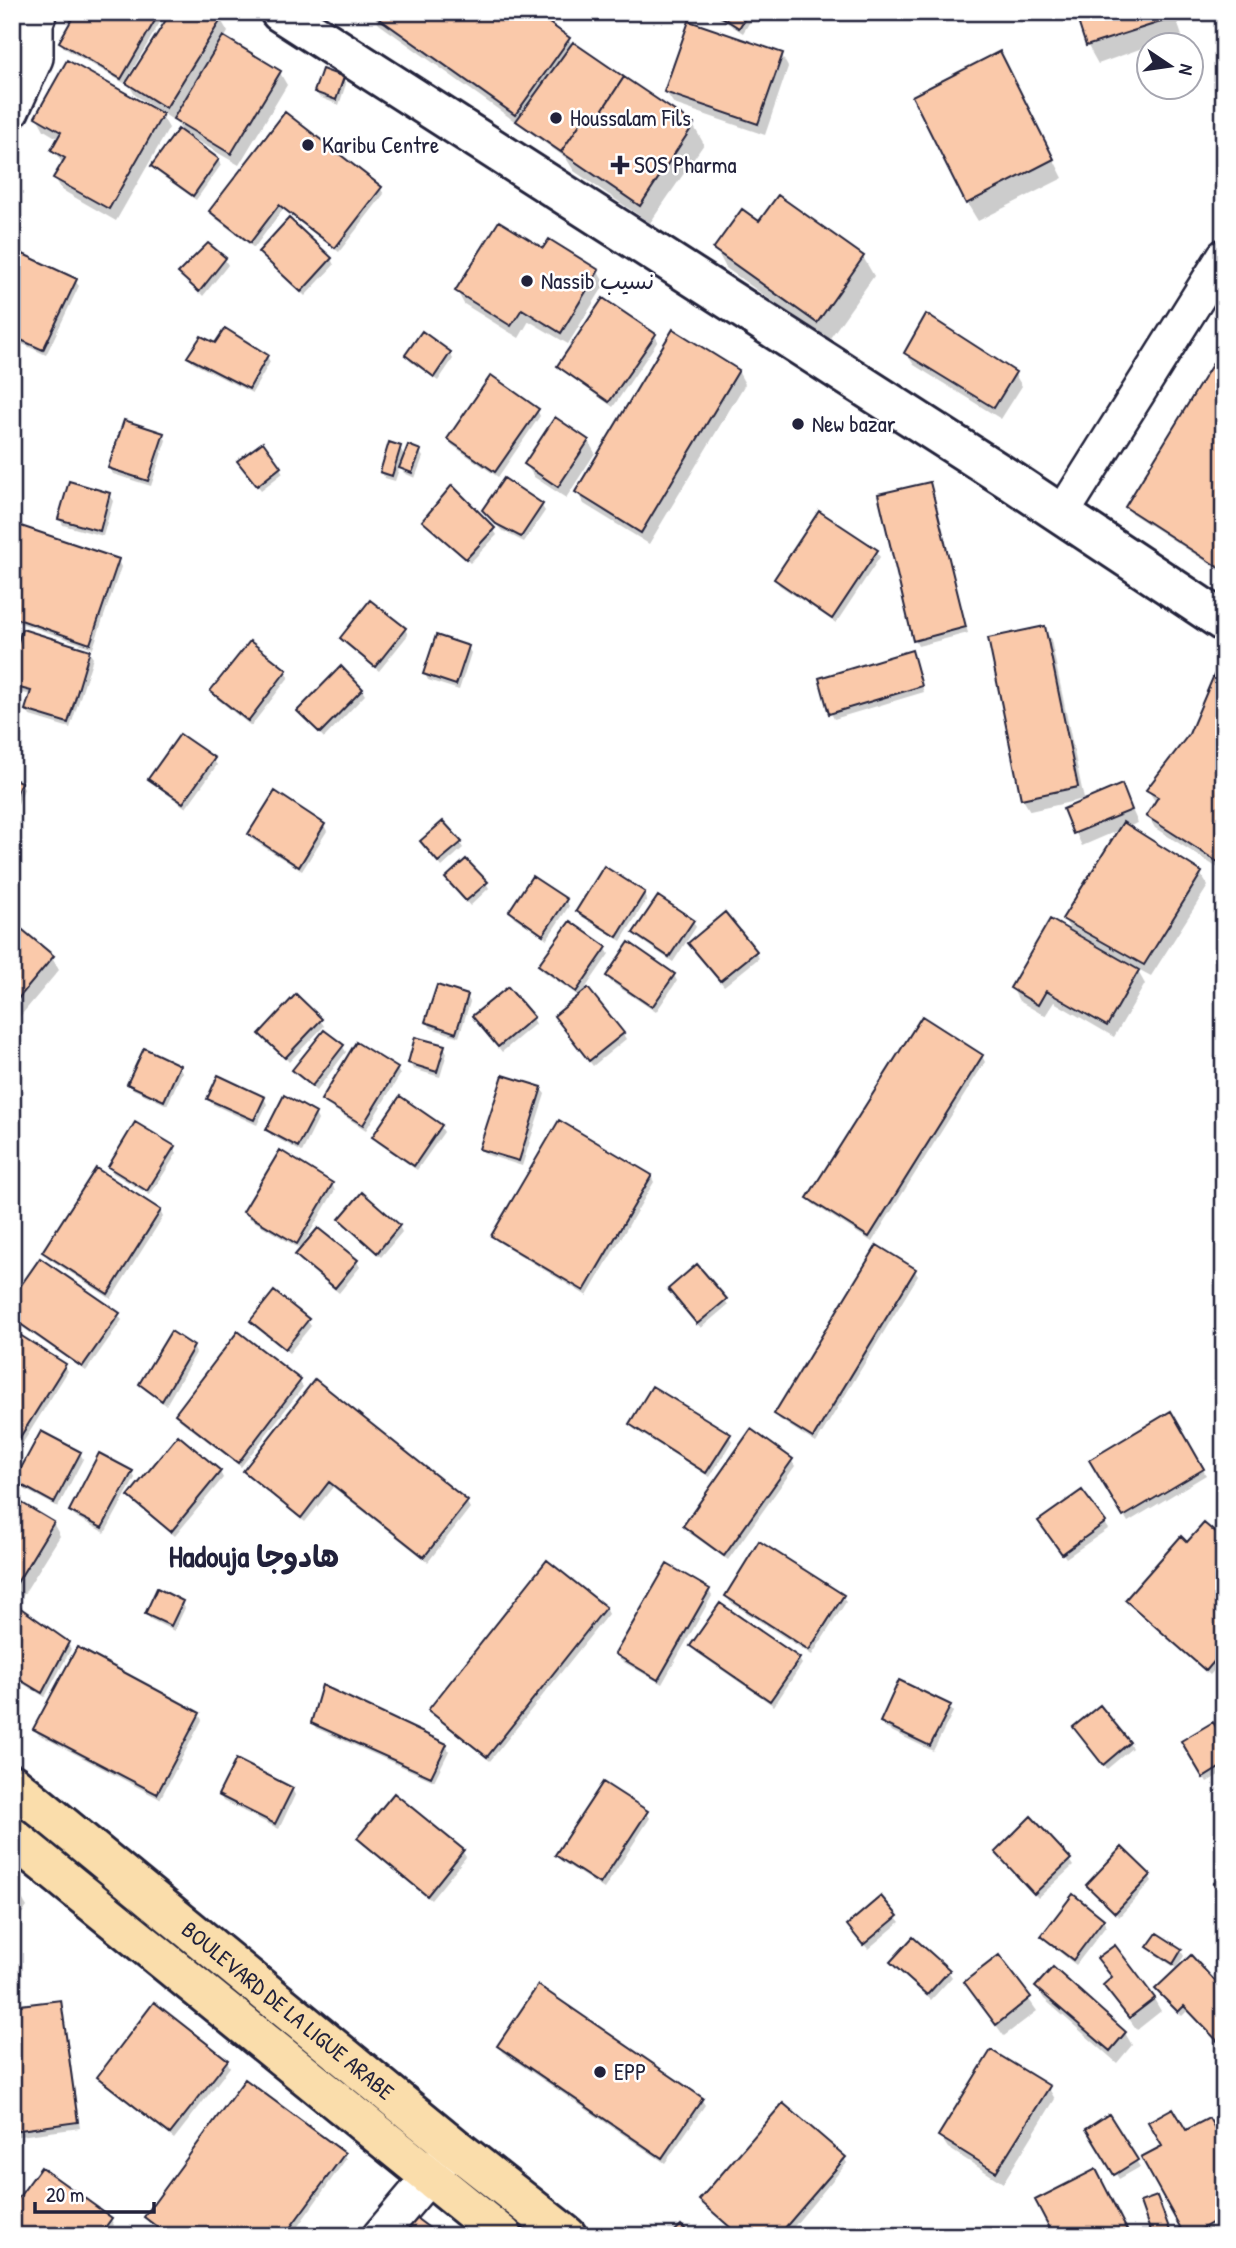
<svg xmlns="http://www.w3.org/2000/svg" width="1236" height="2248" viewBox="0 0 1236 2248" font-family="'Patrick Hand','Playpen Sans Arabic',sans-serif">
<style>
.shadow{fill:#0003}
.building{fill:#fac9aa;stroke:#22223b;stroke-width:2}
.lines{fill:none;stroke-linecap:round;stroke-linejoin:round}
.street-casing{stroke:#22223b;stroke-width:38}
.secondary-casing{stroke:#22223b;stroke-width:44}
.primary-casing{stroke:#22223b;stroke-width:44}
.street{stroke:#fff;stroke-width:33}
.secondary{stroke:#fff;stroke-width:38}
.primary{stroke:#faddab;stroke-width:38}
.poi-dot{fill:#22223b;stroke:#fff;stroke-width:2.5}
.labels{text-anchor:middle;stroke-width:5;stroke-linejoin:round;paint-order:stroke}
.poi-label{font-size:23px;fill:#22223b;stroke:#fff;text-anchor:start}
.street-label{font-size:23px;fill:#22223b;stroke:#fff}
.district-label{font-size:30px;font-weight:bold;fill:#22223b;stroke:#fff}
</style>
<rect width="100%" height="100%" fill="#fff"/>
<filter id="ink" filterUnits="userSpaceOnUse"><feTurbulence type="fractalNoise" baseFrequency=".0143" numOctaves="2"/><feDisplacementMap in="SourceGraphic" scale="14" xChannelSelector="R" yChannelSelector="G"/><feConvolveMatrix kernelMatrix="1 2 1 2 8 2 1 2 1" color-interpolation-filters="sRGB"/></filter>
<g filter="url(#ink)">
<path class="shadow" d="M12,12h6l-6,12z
M78,12h88l-39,67 3,1 91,-60 7,12 -4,7 56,34 7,12 -48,80 -52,-30 -1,2 32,23 3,5 -25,35 -39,-28 -4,-6 32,-30 -11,-18 -1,2 -38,-25 -9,-15 -2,3 -60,-35 -3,-6z
M372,12l197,27 3,7 121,79 11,19 -54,79 -76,-52 -8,-13 -187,-134z
M604,12h19l-4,8z
M710,12h46l-13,21z
M1077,12h97l8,24 -34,10 -50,18 -10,-18z
M781,54l7,13 -23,68 -91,-31 -8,-12z
M1010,72l53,106 -85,43 -11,-18z
M343,79l3,5 -7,21 -20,-8 -3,-5z
M160,113l9,15 -53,93 -54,-31 -7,-12 8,-14 -10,-14 6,-11 -15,-9 -7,-13z
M380,188l4,6 -45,58 -56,-43 -29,39 -40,-31 -3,-6z
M760,224l103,33 11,19 -46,65 -102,-73 -10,-19z
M208,245l17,15 3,5 -25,31 -22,-23z
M544,251l54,21 7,12 -37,60 -39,-23 -10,17 -55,-34 -7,-13z
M260,252l71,7 3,6 -29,31z
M12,281h63l4,5 -33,69 -34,-16z
M655,336l3,5 -45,66 -50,-36 -4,-5z
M215,346l52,10 3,6 -18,31 -59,-30 -4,-6z
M1224,348v225l-93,-60 -4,-6z
M450,353l3,6 -15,22 -28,-20 -3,-6z
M906,353l108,20 8,13 -21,33 -87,-54z
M738,371l7,13 -96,160 -65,-40 -7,-12z
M537,410l3,6 -42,61 -46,-32 -3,-6z
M163,435l3,5 -15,46 -38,-12 -3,-6z
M588,441l7,12 -29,45 -32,-21 -8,-13z
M400,448l5,9 14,-6 4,6 -8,21 -11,-5 -4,-7 -5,15 -10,-3 -4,-6z
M243,467l37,1 3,5 -22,17z
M929,484l39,149 -50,13 -3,-6z
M109,495l4,6 -10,35 -40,-11 -3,-6z
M542,506l3,5 -21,31 -23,-12 -17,-20z
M424,521l69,8 4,6 -27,28 -43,-37z
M12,524l106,37 3,6 -28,81 -81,-28z
M876,552l4,5 -44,66 -57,-38 -3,-6z
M1044,628l7,12 33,159 -54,12 -8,-13z
M405,629l3,6 -29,36 -34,-27 -3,-6z
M468,648l3,5 -12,37 -31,-10 -3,-6z
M89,652l4,6 -23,70 -40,-12 -3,-6 4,-15 -19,-5v-22z
M911,652l13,40 -90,27 -3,-6z
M286,672l3,5 -38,49 -36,-29 -3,-6z
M1224,686v186l-69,-44 -7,-12 8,-13 -8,-13 42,-55z
M362,690l3,5 -41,43 -24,-27z
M213,760l4,5 -31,43 -32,-24 -4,-5z
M12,780l8,3 4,6 -12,29z
M1122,787l16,36 -11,4 73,46 8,13 -57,90 -15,-8 9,16 -31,53 -60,-35 -9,14 -26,-15 -7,-13 60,-55 -8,-14 55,-89 -37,16 -17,-36z
M324,825l3,6 -25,40 -49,-31 -3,-6z
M422,842l38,1 3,5 -21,19z
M447,879l39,4 3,5 -19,18z
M644,893l3,6 -26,42 -40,-25 -3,-5z
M566,900l3,6 -22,33 -33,-22 -3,-6z
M693,921l3,6 -23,35 -34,-23 -3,-6z
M12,923l40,35 7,12 -47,56z
M606,949l3,5 -29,42 43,38 3,5 -33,27 -34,-44 21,-25 -37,-26 -3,-6z
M694,949l61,3 4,6 -35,28z
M674,975l3,6 -21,31 -45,-30 -3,-6z
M467,996l3,6 -11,35 -28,-9 -4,-6z
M532,1018l3,6 -33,28 -24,-30z
M320,1020l4,6 -35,36 -27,-28z
M324,1033l19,14 3,5 -30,39 -18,-15 -4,-6z
M444,1047l3,6 -7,24 -27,-8 -3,-6z
M982,1056l3,6 -113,180 -59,-38 -4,-5z
M179,1066l3,6 -15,33 -34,-16 -4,-6z
M397,1069l3,6 -34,55 -39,-25 -4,-5z
M541,1089l4,5 -23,72 -37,-12 -4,-5z
M264,1098l3,6 -10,21 -45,-21 -3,-5z
M315,1114l3,6 -16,32 -31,-17 -3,-6z
M440,1126l4,6 -27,38 -40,-28 -3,-5z
M173,1147l4,6 -27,42 -37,-22 -3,-6z
M651,1176l3,6 -67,114 -90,-55 -4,-5z
M332,1184l3,6 -33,56 2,1 14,-17 39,32 3,5 -21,26 -39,-32 -3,-6 5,-5 -53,-32 -4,-6z
M160,1211l3,6 -52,82 -63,-41 -4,-6z
M341,1219l58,7 3,6 -21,25 -37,-32z
M914,1270l4,6 -102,167 -37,-24 -3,-5z
M673,1295l52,5 3,5 -27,23z
M12,1301l106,14 4,5 -36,51 -74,-51z
M307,1320l4,6 -22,27 -34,-26 -3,-6z
M12,1332l53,34 3,5 -56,89z
M193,1347l3,6 -30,52 -21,-15 -4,-6z
M299,1381l4,6 -62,80 -61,-47 -3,-6z
M315,1382l152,121 3,5 -42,54 -95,-75 -28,35 -56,-45 -4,-6z
M1170,1414l36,61 -78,47 -37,-62z
M631,1424l98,12 3,5 -22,36 -76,-48z
M179,1437l41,35 3,6 -48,58 -42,-35 -3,-5z
M80,1453l3,6 -25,48 -38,-20 -4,-6z
M791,1460l4,6 -67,94 -40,-28 -3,-6z
M132,1472l3,6 -30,55 -31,-17 -3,-5z
M1082,1492l26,37 -42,29 -22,-31z
M12,1499l41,24 7,13 -38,61 -10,-6z
M1224,1542v117l-14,16 -79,-69 -4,-6 60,-56z
M709,1591l3,5 -50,88 -42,-24 -3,-6z
M727,1596l115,1 4,5 -34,53 -82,-53z
M182,1603l3,5 -11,23 -24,-12 -3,-5z
M12,1605l56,39 3,5 -26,48 -33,-20z
M605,1608l3,6 -118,147 -56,-45 -3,-6z
M692,1646l107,13 3,5 -28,42 -78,-54z
M949,1706l4,6 -20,39 -48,-23 -3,-6z
M199,1714l3,6 -42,79 -122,-65 -3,-5z
M313,1723l133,22 3,6 -15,30 -118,-53z
M1078,1733l51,10 3,5 -25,21z
M1183,1742l41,1v29l-17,10z
M292,1789l3,6 -16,34 -56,-28 -3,-6z
M646,1812l4,6 -46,71 -43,-28 -4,-6z
M359,1838l103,13 4,6 -35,43 -69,-57z
M997,1852l72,8 4,6 -35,32z
M1149,1876l3,5 -33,36 -30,-32z
M12,1889l8,6 7,12 -15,19z
M896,1917l4,5 -32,27 -16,-18z
M1103,1920l3,6 -30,39 -29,-23 -3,-6z
M1149,1947l32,4 3,5 -8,12 -23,-15z
M999,1957l38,54 -33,25 -38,-53z
M1100,1959l54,40 7,12 -24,19 -32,-45 8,-6z
M892,1962l56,9 4,6 -21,23 -36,-32z
M1037,1987l88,46 7,12 -15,18 -73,-64z
M1224,1993v55l-36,-38 -6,6 -21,-22z
M60,2001l3,6 17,121 -68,9v-129z
M155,2005l72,56 3,6 -56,72 -72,-57 -3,-5z
M499,2046l202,53 4,6 -40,58 -163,-111z
M1048,2087l7,12 -52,84 -55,-35 -8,-12z
M1109,2117l31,50 -21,12 -31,-50z
M1186,2132l38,15v77l-22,12h-15l-23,-90z
M343,2154l3,5 -55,77h-124l-18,-13 -3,-6z
M844,2158l3,5 -61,73h-47l-34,-30 -4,-5z
M111,2220l3,5 -8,11h-94z"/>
<path class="building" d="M76,12h84l-39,67 -62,-37z
M171,12h41l10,6 -56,90 -40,-25z
M370,12h164l36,26 -55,77z
M714,12h35l-10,16z
M1075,12h96l2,6 -87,28z
M689,21l94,32 -25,71 -94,-32z
M223,36l58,35 -50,83 -58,-35z
M573,42l51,35 -29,44 -9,-6 -25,37 -45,-31z
M1000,51l54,108 -88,45 -54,-108z
M67,60l96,54 -54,95 -56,-31 12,-20 -14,-8 10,-18 -26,-15z
M322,69l22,8 -8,23 -22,-8z
M624,77l70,47 -54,82 -79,-54 25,-37 9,6z
M285,112l97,75 -47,61 -56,-43 -29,38 -41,-32z
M178,129l41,30 -26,37 -42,-30z
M778,195l86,61 -47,67 -104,-74 29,-40 17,12z
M289,218l43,40 -31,34 -43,-40z
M499,221l44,27 6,-9 50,31 -38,63 -39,-24 -11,17 -56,-35z
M208,243l18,15 -27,34 -21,-19z
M23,254l54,25 -34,71 -31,-14v-60z
M603,298l53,36 -47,68 -52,-36z
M926,314l90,58 -22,36 -90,-55z
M225,328l43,27 -19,34 -62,-32 14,-21 14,7z
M673,329l66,41 -98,163 -66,-41z
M422,331l29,21 -17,25 -29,-22z
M1224,345v226l-99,-64z
M491,375l48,34 -44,63 -48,-33z
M555,417l34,23 -31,47 -34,-23z
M124,420l40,13 -16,48 -40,-13z
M263,442l18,25 -24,19 -20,-25z
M389,442l12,4 -9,30 -12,-4z
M408,445l13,5 -9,23 -13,-5z
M504,478l39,26 -22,33 -25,-13 -14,-14z
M69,481l41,12 -10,38 -42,-12z
M930,482l36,145 -53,14 -35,-147z
M452,485l43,43 -29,31 -44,-38z
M819,511l59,39 -46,69 -58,-40z
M12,523l107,36 -29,85 -78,-27z
M370,600l36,28 -31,39 -35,-29z
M1045,626l33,161 -57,12 -33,-161z
M22,629l68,21 -22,73 -43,-13 6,-19 -19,-5v-24z
M436,635l33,11 -13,39 -33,-11z
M250,641l37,29 -39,51 -38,-30z
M912,650l10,36 -93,28 -10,-36z
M341,666l22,23 -43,44 -23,-22z
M1214,675l10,8v183l-78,-50 12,-19 -12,-7 43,-56z
M180,734l35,24 -32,45 -35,-24z
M12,778l9,4 -9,24z
M1122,784l10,26 -59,24 -10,-25z
M275,791l50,33 -26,43 -51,-33z
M443,821l19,21 -24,20 -18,-21z
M1123,822l79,50 -58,93 -82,-46z
M466,859l22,23 -22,19 -21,-23z
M604,866l41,26 -28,45 -41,-26z
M532,876l35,23 -24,36 -34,-24z
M658,896l36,24 -25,37 -36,-24z
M725,912l32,39 -37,30 -32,-38z
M1050,919l89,51 -32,56 -61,-35 -8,14 -28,-17z
M12,921l42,35 -42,50z
M570,921l37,26 -31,45 -38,-27z
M629,942l46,32 -23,33 -46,-31z
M437,985l31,10 -12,38 -31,-11z
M508,987l26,30 -36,30 -26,-31z
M588,988l36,45 -35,28 -35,-45z
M296,994l26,25 -37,39 -26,-24z
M922,1016l61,39 -114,182 -62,-39z
M324,1030l20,15 -32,41 -20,-16z
M415,1037l30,8 -8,27 -29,-9z
M356,1042l42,26 -35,57 -42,-25z
M144,1048l36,17 -16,36 -37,-17z
M218,1075l47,22 -11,23 -47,-21z
M503,1075l39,12 -23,74 -40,-12z
M284,1095l32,18 -18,34 -32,-17z
M400,1096l42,29 -28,41 -42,-29z
M559,1120l93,55 -68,116 -93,-55z
M135,1122l40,24 -28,45 -39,-24z
M280,1150l53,33 -36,61 -54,-32z
M96,1168l65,42 -53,84 -66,-42z
M362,1192l38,33 -23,28 -38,-34z
M318,1228l40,32 -23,28 -40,-33z
M877,1245l39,24 -103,169 -39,-24z
M40,1258l80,55 -38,54 -70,-49v-20z
M697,1264l30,35 -30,25 -29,-35z
M274,1291l35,28 -24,30 -35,-28z
M12,1330l54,34 -54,86z
M171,1331l23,15 -32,55 -23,-17z
M238,1331l63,49 -63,83 -63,-49z
M315,1379l153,122 -44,56 -95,-75 -28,36 -58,-47z
M652,1386l79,48 -25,39 -77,-49z
M1171,1411l33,58 -81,48 -34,-57z
M751,1429l42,30 -69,97 -41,-30z
M41,1431l40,21 -27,51 -40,-22z
M178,1435l43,36 -50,61 -43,-36z
M99,1453l34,18 -31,57 -33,-17z
M1082,1490l24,32 -44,32 -24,-33z
M12,1497l42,25 -39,64 -3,-2z
M1204,1523l20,17v110l-18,21 -81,-71 56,-64 6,6z
M759,1541l85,54 -35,55 -84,-54z
M547,1560l59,47 -119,150 -59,-47z
M667,1564l43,25 -52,91 -43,-26z
M157,1588l26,13 -12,25 -26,-12z
M12,1602l57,40 -27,51 -30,-18z
M720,1603l80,55 -30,43 -80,-55z
M77,1647l123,66 -43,81 -124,-65z
M899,1680l52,25 -21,41 -50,-24z
M322,1685l125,59 -16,33 -120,-54z
M1100,1705l30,37 -27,23 -30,-38z
M1213,1722l11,18v25l-21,13 -22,-37z
M236,1759l57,29 -18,36 -57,-29z
M603,1782l45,29 -48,73 -45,-29z
M394,1793l70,57 -37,46 -70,-58z
M1031,1816l40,43 -37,35 -39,-42z
M1122,1847l29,28 -36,38 -29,-28z
M1224,1872v21l-11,-9z
M12,1887l9,7 -9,11z
M1073,1894l31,25 -31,41 -32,-24z
M881,1896l17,20 -35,29 -16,-20z
M1157,1933l25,16 -9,15 -26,-17z
M913,1937l37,33 -23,25 -37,-33z
M1115,1945l40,53 -26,20 -26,-33 9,-8 -15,-19z
M999,1955l32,42 -35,28 -32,-43z
M1191,1955l33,36v57l-40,-42 -6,6 -23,-23z
M1053,1967l73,65 -16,19 -75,-64z
M538,1985l165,113 -41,60 -165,-112z
M61,2000l17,122 -66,9v-125z
M154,2002l74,58 -58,74 -73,-57z
M991,2050l59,36 -54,86 -58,-36z
M245,2079l100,74 -61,83h-115l-25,-19z
M783,2103l63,54 -68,79h-38l-41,-36z
M1173,2108l13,22 23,-12 15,26v72l-35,20h-4l-44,-79 21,-11 -14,-24z
M1109,2114l29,46 -24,15 -28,-46z
M41,2167l71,51 -13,18h-87v-37l4,2z
M1096,2169l32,63 -8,4h-66l-19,-36z
M1157,2196l15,40h-20l-12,-34z
M416,2218l24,18h-38z
M681,2225l11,11h-22z"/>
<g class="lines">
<g class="street-casing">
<path id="street" d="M12,111l24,-53v-35l4,-11
M1062,514l162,-258
M379,2236l67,-79"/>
</g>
<g class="secondary-casing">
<path id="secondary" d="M280,12l733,470 211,140"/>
</g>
<g class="primary-casing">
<g id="primary">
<path id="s1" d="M12,1784l442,363 113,89"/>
<path d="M12,1837l491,399"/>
</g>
</g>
<use href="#street" class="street"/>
<use href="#secondary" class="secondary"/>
<use href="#primary" class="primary"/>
</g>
</g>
<g class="poi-dot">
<circle cx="556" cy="118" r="7"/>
<circle cx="308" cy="145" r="7"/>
<path d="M616.5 154.5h7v7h7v7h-7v7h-7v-7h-7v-7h7z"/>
<circle cx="527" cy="281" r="7"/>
<circle cx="798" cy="424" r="7"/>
<circle cx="600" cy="2072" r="7"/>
</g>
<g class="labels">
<g class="poi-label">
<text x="570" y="126">Houssalam Fils</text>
<text x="322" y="153">Karibu Centre</text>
<text x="634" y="173">SOS Pharma</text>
<text x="541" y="289">Nassib نسيب</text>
<text x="812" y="432">New bazar</text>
<text x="614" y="2080">EPP</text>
</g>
<g class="street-label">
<text dy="8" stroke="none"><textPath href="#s1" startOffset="357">BOULEVARD DE LA LIGUE ARABE</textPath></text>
</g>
<g class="district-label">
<text x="254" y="1567">Hadouja هادوجا</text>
</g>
</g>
<rect width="1236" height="2248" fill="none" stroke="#fff" stroke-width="42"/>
<rect x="21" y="21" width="1194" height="2206" fill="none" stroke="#22223b" stroke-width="2.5" filter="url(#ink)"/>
<g transform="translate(1170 66) rotate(103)"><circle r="33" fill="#ffffff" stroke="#a7a7b1" stroke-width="2"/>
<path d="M0-5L12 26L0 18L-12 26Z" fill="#22223b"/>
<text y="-10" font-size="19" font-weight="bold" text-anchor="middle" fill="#22223b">N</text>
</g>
<path d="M35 2202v10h119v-10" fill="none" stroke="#22223b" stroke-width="3.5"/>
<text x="46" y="2202" font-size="21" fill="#22223b" stroke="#ffffff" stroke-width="5" paint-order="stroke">20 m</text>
</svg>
